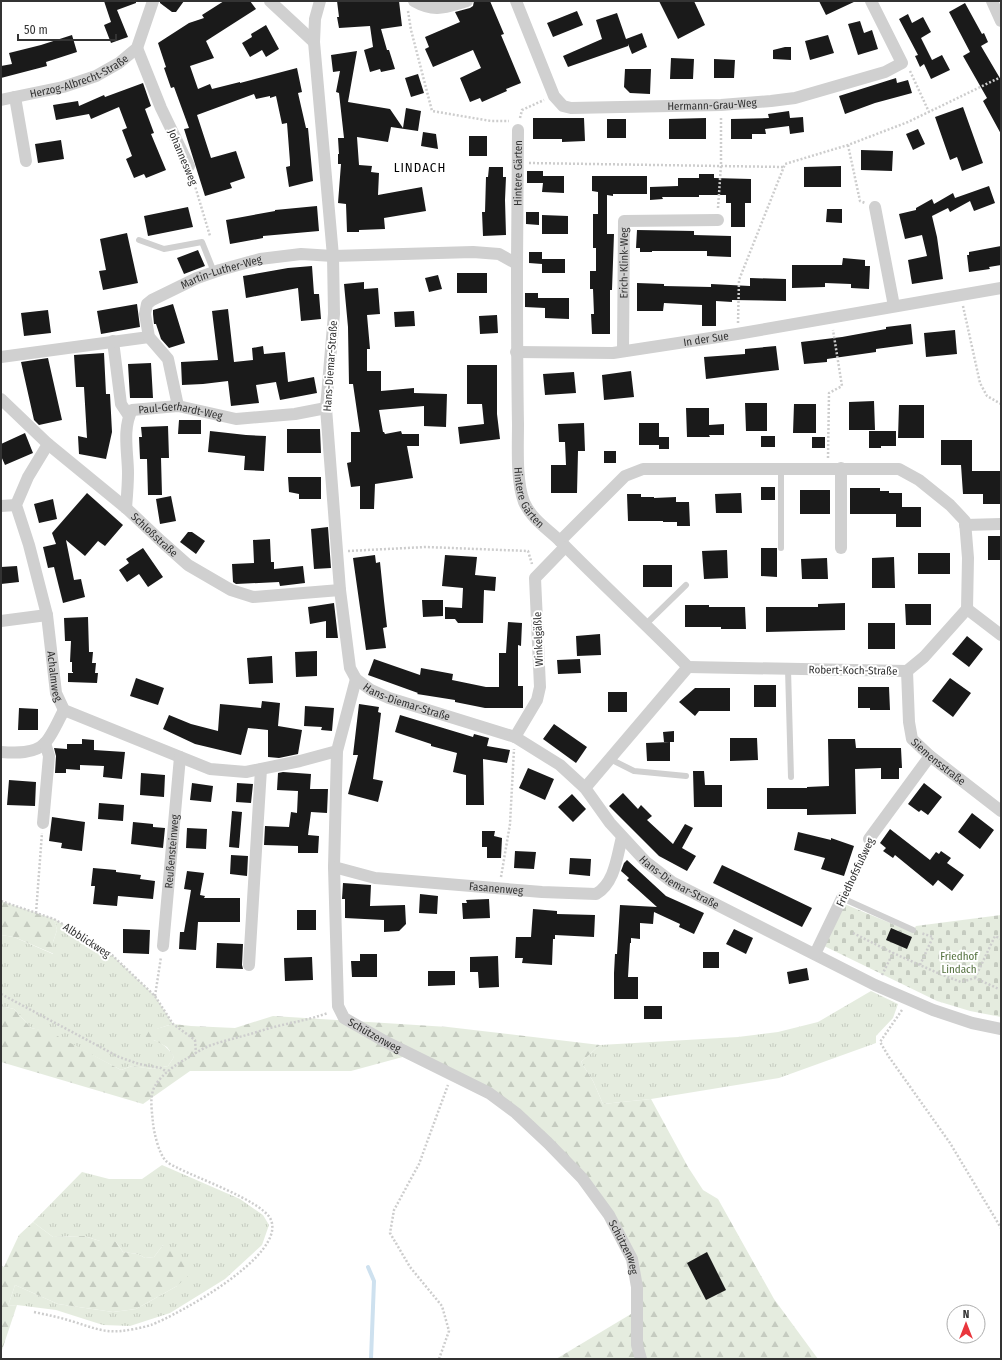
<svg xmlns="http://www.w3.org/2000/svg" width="1002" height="1360" viewBox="0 0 1002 1360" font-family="'Fira Sans Condensed',sans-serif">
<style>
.grass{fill:url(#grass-tufts)}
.forest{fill:url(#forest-firs)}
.cemetery{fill:url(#cemetery-stones)}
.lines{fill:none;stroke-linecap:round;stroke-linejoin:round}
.stream{stroke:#cee1ef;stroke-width:4}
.building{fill:#1a1a1a}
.path{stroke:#cdcdcd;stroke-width:2.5;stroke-dasharray:2 2;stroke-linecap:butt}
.lane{stroke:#d0d0d0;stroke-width:6}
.street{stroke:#d0d0d0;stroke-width:12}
.labels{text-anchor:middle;stroke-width:4;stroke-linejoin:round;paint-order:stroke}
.street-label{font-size:11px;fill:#333;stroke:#fff}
.park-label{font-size:11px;fill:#54713e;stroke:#fff}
.quarter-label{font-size:13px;letter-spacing:1px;fill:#000;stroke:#fff}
</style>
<defs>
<pattern id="grass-tufts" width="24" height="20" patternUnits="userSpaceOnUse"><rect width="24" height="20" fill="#e5ecdf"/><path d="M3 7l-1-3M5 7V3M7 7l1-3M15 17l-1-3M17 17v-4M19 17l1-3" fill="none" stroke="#c5cbc0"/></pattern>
<pattern id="forest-firs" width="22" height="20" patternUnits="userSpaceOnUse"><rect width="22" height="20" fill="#e5ecdf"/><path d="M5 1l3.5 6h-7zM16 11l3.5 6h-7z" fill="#c5cbc0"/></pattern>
<pattern id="cemetery-stones" width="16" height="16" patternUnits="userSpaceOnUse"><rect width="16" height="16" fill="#e5ecdf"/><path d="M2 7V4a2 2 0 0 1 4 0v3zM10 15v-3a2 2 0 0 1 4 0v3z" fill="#c5cbc0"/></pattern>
</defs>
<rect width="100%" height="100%" fill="#fff"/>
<path class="grass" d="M54,919l26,15 32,21 43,41 18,28c-10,3 -22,5 -27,14 14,3 20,7 28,19l-6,9 -15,3 -21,-3 -11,4 -73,-38 -17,-4 -17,-19 -13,-3v-71l13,2 39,17v-12l4,-12z
M871,991l27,13 -5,14 -17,18v7l-97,35 -128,21 -48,5 -10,-23 -12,-19 19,-17 138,-8 40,-5 40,-10z
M162,1165l78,34 23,16 6,10 -7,20 -37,34 -55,34 -40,13 -27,-1 -47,-15 -39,-5 -9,1 7,-21 43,19 55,8 23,-3 41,-23 -14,-41 -9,12 -9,1 -7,-4 -15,-2 -7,-10 -16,-1 -16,-5 -31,1 -20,-15 49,-50 27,7h33z"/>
<path class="forest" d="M1,901l53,18 3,11 -4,12 1,12 -40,-17 -13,-2z
M1,1006l13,3 17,19 17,3 73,39 11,-4 21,3 15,-3 6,-9 -7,-10 -13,-7 -4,1 -5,-3 4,-7 24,-7 18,2 44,2 38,-12 175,11 152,18 -19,17 12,19 10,23 48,-5 37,68 15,23 15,9 56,100 44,60h-262l80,-48 1,-24 -28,-72 -93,-102 -106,-58 -59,16h-161l-47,33 -142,-42z
M33,1222l20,15 31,-1 16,5 7,-3 9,4 7,10 15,2 7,4 9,-1 9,-12 17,12 10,17 -13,12 -41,23 -23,3 -55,-8 -43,-19 -7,21 9,-1 -16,48v-87l3,1 15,-32z"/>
<path class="cemetery" d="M842,903l70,29 4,-6 85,-11v102l-31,-6 -33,-10 -115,-56z"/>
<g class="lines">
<path class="stream" d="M368,1267l6,14 -3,78"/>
</g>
<path class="building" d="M104,1h32v2l-19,7 11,27 -17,6 -7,-18 7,-3z
M160,1h24l-8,11h-4l-12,-9z
M224,1h26l6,8 -50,32 8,17 -24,8 8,23 12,-5 2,5 28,-7v1l57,-15 5,24 -4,1 8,35h2l5,53 -24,6 -3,-20 4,-1v-4l-3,-39 -5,1 -6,-28 -6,2v-2l-14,3 -2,-5 -57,21 14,43 25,-7 9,27 -15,5 2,5 -27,8 -21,-67 5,-1 -15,-41 -3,1 -7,-20 2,-1 -8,-24 31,-20 15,-5 -2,-3z
M337,1h62l3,25 -21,3 6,21h2l6,19 -14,3 -1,-3 -10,3 -6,-22 9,-3 -3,-21 -31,2 -2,-11h2z
M474,1h16l14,33 -3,1 20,48 -15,6 1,2 -25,11 -2,-4 -10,4 -10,-24 21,-10 -8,-18 -40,17 -8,-18 4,-2 -4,-10 35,-15 -5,-10 15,-4 3,-2z
M659,1h35l11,24 -27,14z
M819,1h37l-30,14z
M965,3l17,31 2,-1 4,9 -7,4 20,34v54l-18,-33 4,-3 -24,-42 7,-4 -21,-40z
M577,11l6,14 -30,12 -6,-14z
M617,13l9,26 16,-6 5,14 -15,7 -4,-10v2l-60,21 -5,-11 39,-17 -6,-19z
M908,14l4,9 11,-6 8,15 -10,6 11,22 10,-5 8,15 -19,9 -7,-15 -4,3 -5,-11 3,-1 -19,-36z
M860,21l4,12 8,-3 6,19 -20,6 -10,-31z
M266,25l13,24 -13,8 -4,-7 -12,7 -8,-14 10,-6 -1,-3z
M72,35l5,17 -31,10 1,4 -46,12v-12l11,-2 -3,-11 32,-8z
M828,35l6,18 -24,7 -5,-19z
M785,47h6v13l-18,-1v-9z
M357,51l-9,51 42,7 13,19 3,-20 15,3 -3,20 -27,-4 -3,15 -31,-5 2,28 13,1 -1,6 8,1 -1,22 44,-8 4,24 -42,7 1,11 -26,1v2h-12l-1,-28 -8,-1 3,-39h-3v-10h1l-1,-16h6l-5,-45 -3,-1 4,-21 -7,1 -2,-17z
M671,58l23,1 -1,20h-23z
M714,59l21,1 -1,18h-20z
M625,69h26l-1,25 -20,-1 -6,-6z
M418,74l6,19 -13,4 -6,-19z
M896,78l1,5 11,-3 4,13 -37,10 -30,11 -6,-18z
M143,83l8,23 -6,3 9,24 -3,1 15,36 -20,8 -2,-4 -10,4 -8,-19 6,-3 -10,-26 5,-2 -8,-21 -28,12 -2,-5 -33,6 -3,-15 25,-4 1,5 25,-11 1,2z
M963,107l20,56 -21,8 -5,-14 -7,3 -15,-43z
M789,111l1,7 13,-1 1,15 -14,2 -1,-8 -24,3 1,5h-14v5h-21v-20l38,-1 -1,-4z
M533,118h51l1,23 -23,1v-3h-29z
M706,118v21h-37v-20z
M607,119h19v19h-19z
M918,129l7,15 -12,6 -7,-16z
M423,132l13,2 2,15 -17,-3z
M469,136h18v20h-18z
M61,140l3,19 -26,4 -3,-19z
M861,150l32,1 -1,20 -31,-1z
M841,166v21h-37v-20z
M489,167h14v10h3l-1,23 1,35 -23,1 -1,-24h3l1,-35h2z
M527,171h16v5h21v17l-22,-1 1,-9h-16z
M699,174h15v4l37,1v24h-6v24h-14v-24h-5v-8h-27v2h-37l1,2 -13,1v-13l28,-1v-8h21z
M592,176h55v18h-34v2l-6,-1v39h7l-2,56h-2v44h-18l-1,-20h3l-1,-25h-3v-18h6v-23h-3v-34h5v-22l-6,-1z
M989,186l6,17 -21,8 -4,-10 -20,11 -2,-4 -16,8 5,21 6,42 -31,5 -4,-24 19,-4 -5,-21 -17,4 -6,-25 17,-4v-2l16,-9 2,5 19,-11 2,5z
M317,206l2,25 -56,5v2l-33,6 -4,-24 49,-9v-1z
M188,207l5,20 -45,9 -4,-20z
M827,209h15v14l-16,-1z
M526,212h13v13l-13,-1z
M542,215l26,1v18h-26z
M637,230l57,1v4l37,1v21l-24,-1v-5h-55v1h-12v-4h-4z
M127,233l11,50 -35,7 -4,-19 7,-1 -6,-31z
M1001,246v19l-12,2 1,2 -21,3 -2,-17h2v-3z
M198,250l7,16 -21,8 -7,-16z
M529,252h13v7h23v14h-23v-9l-13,-1z
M843,258l22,2v6h5l-1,23 -18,-1v-4l-26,-1v4l-33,1v-23h50z
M312,266l2,28h5l2,25 -20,2 -3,-33 -52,10 -3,-22 45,-8z
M457,273h30v20h-30z
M438,275l4,14 -13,3 -4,-14z
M750,278l36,1v22l-54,-1v2l-16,-1v25h-14v-21l-38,-2 -1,8h-26v-28l27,1v2l47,1v-3l39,2z
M364,282v7l14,-1 2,26 -13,1 3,34h-3v22h14v20l33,-3v5l33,1 -1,33 -22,-1v-20l-45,4 4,22h1l1,2 16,-3 1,3h17v12h-12l6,32 -38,6 -1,25h-14v-23l-9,1 -4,-24 4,-1v-30h9l-7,-48h-4l-1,-57 -4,-43z
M525,293h13v5h31v21l-24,-1v-10l-20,-1z
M137,304l3,23 -39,7 -4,-23z
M173,304l12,39 -16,5 -8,-9 -5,-15h-2l-1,-10v-4z
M228,309l6,53 19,-2 -1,-12 11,-2 1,8 21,-2 3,30 26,-5 3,16 -37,7 -4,-18 -20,3 3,18 -28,3 -3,-25 -25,3 -21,1 -1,-23 37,-2 -6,-49z
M48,310l3,23 -27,3 -3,-23z
M414,311l1,15 -20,1 -1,-15z
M497,315l1,18 -18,1 -1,-18z
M911,324l2,20 -37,5v3l-49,7v3l-23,2 -3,-22 41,-5 44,-8v-2z
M955,330l2,24 -31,3 -2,-24z
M776,346l3,24 -73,9 -2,-22 41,-3v-5z
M104,353l2,41h4l2,38 -6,27 -27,-5 -1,-18 9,2 -3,-51h-8l-2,-32z
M48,358l14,62 -23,5 -5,-5 -13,-58z
M151,363l2,35h-23l-2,-34z
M467,365h30v49l3,25 -40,5 -2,-17 26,-3 -2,-20h-15z
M631,371l3,26 -30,3 -2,-25z
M574,372l2,21 -31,2 -2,-21z
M874,401l1,29h-26v-28z
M745,403h22v28h-21z
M794,404h22v29h-23z
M899,405h25v33h-26z
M686,408h23v17l15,-1v11h-15l1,2h-23z
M179,420h22v14h-23z
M584,423l1,28h-7l-1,42h-26v-28h15l-1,-23h-6l-1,-18z
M639,423h20v14h10v12h-10v-4h-20z
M168,426l1,32h-8l1,37h-14l-1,-36h-7l-1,-22h3l-1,-10z
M287,429h33l1,24h-34z
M210,431l36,4 20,1 -2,35 -20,-1 1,-14 -37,-4z
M869,431h27v15h-15v2h-12z
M25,433l8,20 -28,12 -4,-9v-12z
M761,436h14v11h-14z
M812,437h13v11h-13z
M941,440h31v31h29v33h-18v-10h-20l-2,-29h-20z
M604,451h12v12h-12z
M288,477h33v22h-22v-5l-10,-2z
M761,487h14v13h-14z
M850,488h30v3h9v2h13v14h19v20h-25v-13h-46z
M800,490h30v24h-30z
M87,493l36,32 -18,21 -7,-5 -13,15 -19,-16 8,40 7,-1 4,18 -22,6 -9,-36 -6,1 -5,-21 13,-3 -4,-11z
M741,493l1,20h-26l-1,-19z
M627,494h14v3h13v1l22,-1v5h13l1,24h-13v-4h-14v-1h-35z
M171,496l5,25 -16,3 -4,-25z
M53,499l4,20 -18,4 -5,-19z
M328,527l3,41 -17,1 -3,-40z
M188,532h4l13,9 -9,13 -16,-12z
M988,536h13v24h-13z
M270,539l1,23h3v7l29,-3 2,17 -25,3 -1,-4 -43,2 -3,-2 -1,-18 22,-1 -1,-23z
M143,548l20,29 -15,10 -9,-13 -12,8 -8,-12 10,-7 -3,-4z
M761,548h16v29l-16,-1z
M727,550l1,28 -24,1 -2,-28z
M918,553h32v21h-32z
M375,555l1,8 4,-1 4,39 3,26 -4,1 3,20 -20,2 -13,-92z
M445,555l32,2 -2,18 21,2 -1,14 -11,-1 -1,33h-25l-3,-4h-10v-12l17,1 1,-20 -21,-2z
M894,557l1,31h-23v-30z
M827,558l1,21h-26l-1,-20z
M643,565h29v22h-29z
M17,566l2,16 -18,2v-17z
M422,600h21v16l-20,1z
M334,603l4,35h-12v-17l-16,3 -2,-17z
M845,603v27l-79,2v-25h52v-3z
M905,604h26v21h-25z
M685,605h24v2h36l1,22h-25v-2h-36z
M88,617l1,35h4l-1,11h4l-1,10h3l-1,10 -29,-1v-9h5v-1h-1v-10h-2l1,-21h-6l-1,-23z
M508,622l14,1 -1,23 -3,-1v41h5v22h-38l-30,-6v-2l-38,-6 1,-1 -50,-18 6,-16 46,16 1,-7 32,6 -1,6 34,7h13v-34h7z
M868,623h27v26h-27z
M600,634l1,21 -24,1 -1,-20z
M967,636l16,13 -14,18 -17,-13z
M317,651v25l-21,1 -1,-25z
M272,656l1,27 -24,1 -2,-26z
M580,659l1,14 -23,1 -1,-14z
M136,678l28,10 -6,17 -28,-9z
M950,678l21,15 -18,24 -21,-16z
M754,685h22v22h-22z
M858,687h31l1,23h-20v-2h-12z
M695,688h35v23h-31l-4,5 -16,-14z
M608,692h19v20h-19z
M262,701l18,2 -2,23 24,4 -4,24 -19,4 -11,-1v-27l-20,-2 -7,27 -46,-11 -32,-15 6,-14 22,9 27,7 2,-27 41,4z
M359,704l20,3 -1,5 3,1 -8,66 10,2 -5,21 -30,-8 10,-39h-5z
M305,706l29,2 -2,23 -11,-1 1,-3 -18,-1z
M19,708l19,1v21h-20z
M400,715l73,22 1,-3 15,4 -2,8 23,4 -3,13 -24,-4 1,46h-18v-30l-13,-3 4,-19 -26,-7v-2l-36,-12z
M554,724l33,23 -11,16 -33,-24z
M674,731v11h-10l-1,-10z
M730,738h27l1,22 -28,1z
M82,739l12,1v10l31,2 -3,27 -19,-2 1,-11 -24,-1v5l-14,-1v4h-11l1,-17 -2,-8 13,1v-5h15z
M828,739h27l1,9h45l1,20h-3v11h-18v-11l-26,1 1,45 -49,1v-6h-40v-21h40v-1l22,-1z
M670,742v19h-23l-1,-18z
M528,768l26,11 -9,21 -26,-12z
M693,771h11l1,14h17v22h-28z
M283,772l28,2 -1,15h18l-1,24 -16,-1 -3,23 11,1 -1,17h-20v-7l-34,-1 1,-19 24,1 2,-15 6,1 1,-22 -21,-1 1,-17z
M141,773l24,2 -1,22 -24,-2z
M9,780l27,2 -1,24 -28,-1z
M192,783l21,3 -2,16 -21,-2z
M237,783l16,1 -2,19 -15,-1z
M924,783l18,14 -14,18 -7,-5 -2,2 -11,-8z
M623,793l15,16 3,-4 11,11 -5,4 26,24 12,-20 8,4 -11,20 14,8 -9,15 -28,-15 -50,-50z
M572,794l14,15 -13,13 -15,-15z
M99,803l25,2 -1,16 -25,-2z
M232,811l10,1 -3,36 -10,-1z
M972,813l22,17 -14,19 -22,-17z
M52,817l33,5 -3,29 -21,-3 1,-5 -13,-2z
M133,822l20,2v3l12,1 -2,20 -32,-4z
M187,828l20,1 -1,20 -20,-1z
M890,829l40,31 6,-8 3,2 2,-3 10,7 -4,5 17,12 -12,16 -14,-11 -5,6 -38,-31 -2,3 -10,-7 3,-3 -6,-5z
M482,831h13l-1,5 8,2 -1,20h-14v-11h-5z
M798,832l33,8v-2l23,8 -10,30 -23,-7 4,-11 -31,-8z
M515,851l21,1 -2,17 -20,-1z
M231,855l17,1 -1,20 -17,-2z
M570,858l21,1 -1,17 -21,-2z
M627,860l39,36 38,17 -10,21 -15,-7 1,-3 -26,-12 -1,12 -13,-1v16l-9,-1v5h-1l-2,34h10v22h-24v-26l1,-19h2l3,-49 37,2 -30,-27 2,-2 -8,-7 3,-8z
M722,865l90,43 -10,19 -89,-44z
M93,868l23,2v2l25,3 -1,4 15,2 -2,18 -35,-3 -1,10 -24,-2 2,-18h-4z
M187,871l17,2 -4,22 5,1 -1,2h36v24h-42l-2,28 -17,-1 1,-17h4l7,-42 -7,-1z
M343,883l28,2 -1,21 35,-1 1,19 -7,7 -15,1v-12l-39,-2v-19h-3z
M420,894l18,2 -1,18 -18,-1z
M489,899l1,19 -27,1 -1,-16h5l-1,-3z
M533,909l24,2v3l38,1 -1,22 -39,-2v4h-2l-1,26 -30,-2 1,-5h-8l1,-21h15z
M297,910h19v20h-19z
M891,928l21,9 -5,12 -21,-9z
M123,929l27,1 -1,24 -26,-1z
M734,929l19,9 -7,16 -20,-10z
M217,943l26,1 -1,21 1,4 -27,-1z
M703,952h16v16h-16z
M360,954h17v23h-25l-1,-16h9z
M498,956l1,31 -20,1 -1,-16h-8v-15z
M312,957l1,23 -28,1 -1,-23z
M807,968l2,12 -20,4 -2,-12z
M428,971h27v14l-27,1z
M644,1006h18v13h-18z
M707,1252l19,38 -20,10 -19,-37z"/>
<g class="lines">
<path class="path" d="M408,11l3,19 21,81 59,10h18
M910,71l19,41
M520,118l2,-8 22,-10
M848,145l12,56 5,2
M529,163l255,4
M192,176l18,60
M718,208l3,-43v-48
M963,306l17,77 7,13 14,8
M738,323l1,-43 46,-116 63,-19 60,-23 93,-45
M828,458l1,-65 13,-7 -9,-56
M348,551l78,-4 102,4 4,13
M501,877l9,-53 4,-75
M847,889l17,-40
M1,901l53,18 26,15 32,21 43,41 18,28 22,16 1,13
M36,913l6,-80
M853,933l40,20
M920,965l13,-28 -12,-4
M882,975l11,-22 47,21 21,8 14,-4 24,11
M975,978l20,-42 6,3
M1,994l118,63 20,7 22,4 6,4
M155,996l6,-39
M902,1010l-22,32 9,15 61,86 51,85
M34,1312c13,3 25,5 37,9 17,5 32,12 50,10 9,-1 20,-3 30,-6 26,-10 139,-71 119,-107 -11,-18 -71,-39 -92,-50 -4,-2 -9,-4 -12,-7 -7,-7 -12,-28 -13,-38 -1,-12 -4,-27 2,-37 6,-11 20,-21 31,-27 7,-4 15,-10 23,-13 10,-4 20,-6 30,-9 13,-3 26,-8 39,-11 17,-4 33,-7 50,-13
M439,1359l10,-28 -7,-25 -32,-39 -20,-34 4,-23 25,-46 29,-79"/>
<path class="lane" d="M139,240l25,9 38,-7 12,30
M781,468v80
M646,624l40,-39
M788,669l3,108
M610,759l24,12 52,5
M842,898l71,32"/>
<g class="street">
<path d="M270,1l44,41"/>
<path id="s1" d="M320,1l-5,18 -1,23 19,214 1,58 -8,94 14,182 10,78 6,11 15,11 18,8 126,39 45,28 25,23 25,35 36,39 26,20 203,103 58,25 39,13 29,6"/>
<path d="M414,1c21,12 32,6 53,0"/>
<path id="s2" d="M516,1l38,95 9,10 8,2 150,-3 50,-4 24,-3 90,-26 17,-9 -31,-62"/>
<path d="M992,1l9,20"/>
<path d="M137,48l24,60 28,58"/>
<path d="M15,97l11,64"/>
<path id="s3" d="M1,100l62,-13 33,-11 23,-13 18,-15 16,-47"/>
<path d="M875,207l19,99"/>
<path id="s4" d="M517,264l1,-134"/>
<path d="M113,341l8,63 8,12"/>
<path id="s5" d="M623,351l1,-130 94,-1"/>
<path id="s6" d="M516,352l97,1 124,-19 264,-46"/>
<path d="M1,357l148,-20"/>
<path id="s7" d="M1,399l47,45 78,64 35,33 27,24 43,25 22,7 87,-7"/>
<path id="s8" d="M178,406l-10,-47 -19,-22 -4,-23 2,-10 5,-4 45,-22 23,-8 40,-11 41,-5 32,2 140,-4 26,2 18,10c0,54 0,107 1,160 0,23 -2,57 6,78 8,18 24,27 37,40 42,43 86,83 127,125"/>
<path id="s9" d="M48,444l-20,33 -12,28 13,40 18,70 9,78 8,17 146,59 36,3 54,-11 37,-10"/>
<path d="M841,468v80"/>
<path d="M1,506l15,-1"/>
<path id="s10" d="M126,508c1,-12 2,-23 2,-35 0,-20 -6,-44 4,-63l46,-4 58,13 59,-5 31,-6"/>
<path d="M965,525l36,-1"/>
<path d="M560,541l65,-65 18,-7h256l20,11 31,25 15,16 3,37 -1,51 -43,48 -17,14 -219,-4"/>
<path d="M967,609l34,26"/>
<path d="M1,621l46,-6"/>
<path id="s11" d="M907,671l2,51 3,17 18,17 71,55"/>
<path id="s12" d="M356,679l-19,72 -3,116 4,139 6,12 42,24 103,51 27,20 32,30 34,35 27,37 23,44 5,28v58l4,14"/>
<path d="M515,737l22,-37 3,-13 -5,-109 30,-31"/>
<path d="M1,752c14,1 34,2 44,-9 7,-7 14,-24 19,-33"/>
<path d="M585,788l103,-121"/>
<path d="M43,823l6,-67 -4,-13"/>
<path d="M869,839l61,-83"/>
<path id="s13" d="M334,867l41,11 167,14 54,2c19,-11 21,-38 26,-57"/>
<path id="s14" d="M163,946l17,-189"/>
<path d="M815,954l27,-56"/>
<path d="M249,965l12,-196"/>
</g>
</g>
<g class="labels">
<g class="street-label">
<text dy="4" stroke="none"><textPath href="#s3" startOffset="82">Herzog-Albrecht-Straße</textPath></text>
<text dy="4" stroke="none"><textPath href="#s2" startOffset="265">Hermann-Grau-Weg</textPath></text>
<text transform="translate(183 157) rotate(67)" y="4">Johannesweg</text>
<text dy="4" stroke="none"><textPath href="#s4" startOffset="91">Hintere Gärten</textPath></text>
<text dy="4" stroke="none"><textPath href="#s5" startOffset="88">Erich-Klink-Weg</textPath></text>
<text dy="4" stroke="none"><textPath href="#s8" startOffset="192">Martin-Luther-Weg</textPath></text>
<text dy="4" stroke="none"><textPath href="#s6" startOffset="191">In der Sue</textPath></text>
<text transform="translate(330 366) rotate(-86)" y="4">Hans-Diemar-Straße</text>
<text dy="4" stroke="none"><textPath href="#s10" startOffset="148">Paul-Gerhardt-Weg</textPath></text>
<text dy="4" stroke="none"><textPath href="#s8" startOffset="729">Hintere Gärten</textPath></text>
<text dy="4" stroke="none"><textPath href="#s7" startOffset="205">Schloßstraße</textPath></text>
<text transform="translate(538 639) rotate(-92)" y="4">Winkelgäßle</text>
<text transform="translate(853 670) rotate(1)" y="4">Robert-Koch-Straße</text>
<text dy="4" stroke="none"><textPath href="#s9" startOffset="245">Achalmweg</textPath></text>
<text dy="4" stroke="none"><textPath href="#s1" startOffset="739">Hans-Diemar-Straße</textPath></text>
<text dy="4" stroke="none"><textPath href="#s11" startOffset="103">Siemensstraße</textPath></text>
<text dy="4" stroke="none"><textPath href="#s14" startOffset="95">Reußensteinweg</textPath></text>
<text transform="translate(855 872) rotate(-65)" y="4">Friedhofsfußweg</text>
<text dy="4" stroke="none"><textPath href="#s1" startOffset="1075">Hans-Diemar-Straße</textPath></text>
<text dy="4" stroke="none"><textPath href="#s13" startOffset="164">Fasanenweg</textPath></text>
<text transform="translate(87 940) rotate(33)" y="4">Albblickweg</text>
<text dy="4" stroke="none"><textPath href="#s12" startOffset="378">Schützenweg</textPath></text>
<text dy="4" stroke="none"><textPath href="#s12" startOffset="714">Schützenweg</textPath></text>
</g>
<g class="park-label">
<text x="959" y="960">Friedhof<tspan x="959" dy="13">Lindach</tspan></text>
</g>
<g class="quarter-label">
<text x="420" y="172">LINDACH</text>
</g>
</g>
<rect width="1002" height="1360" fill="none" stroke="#333333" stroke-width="4"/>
<g transform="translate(966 1324)"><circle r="19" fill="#ffffff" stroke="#adadad"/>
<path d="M0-3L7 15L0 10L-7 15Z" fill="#e9363c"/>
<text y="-6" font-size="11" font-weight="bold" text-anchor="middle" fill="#333333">N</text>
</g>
<path d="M18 34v6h98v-6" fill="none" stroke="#333333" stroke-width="2"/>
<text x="24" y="34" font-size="12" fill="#333333" stroke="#ffffff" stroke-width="3" paint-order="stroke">50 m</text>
</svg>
